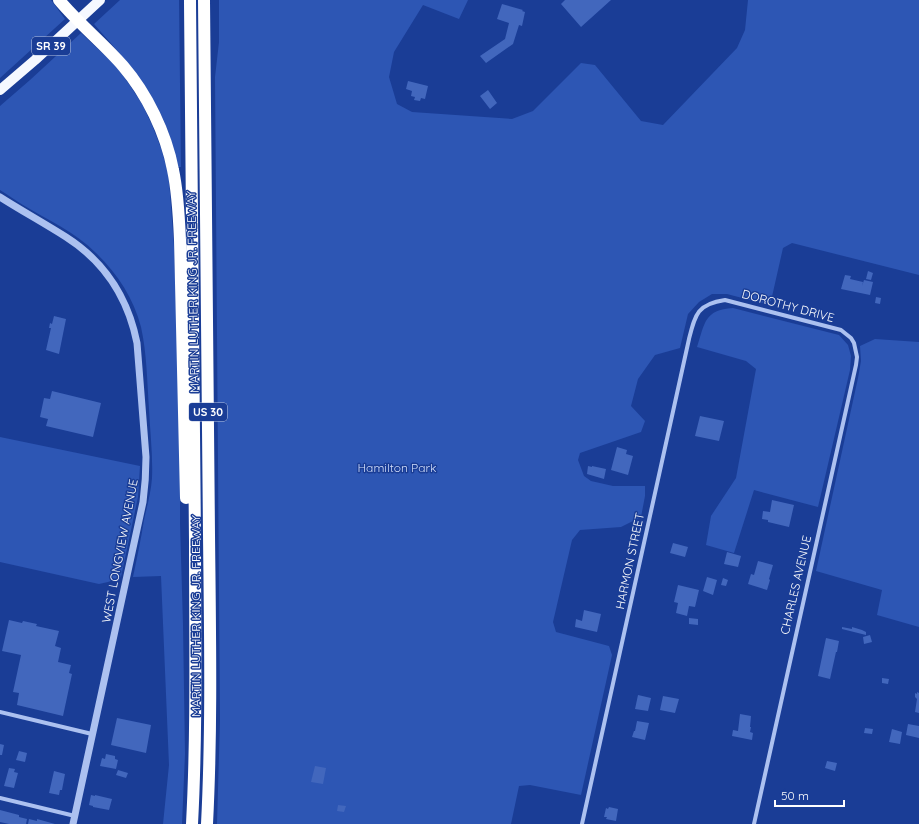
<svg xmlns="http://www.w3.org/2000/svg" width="919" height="824" viewBox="0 0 919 824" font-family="Quicksand,sans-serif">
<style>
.green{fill:#2d56b4}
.building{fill:#4267bd}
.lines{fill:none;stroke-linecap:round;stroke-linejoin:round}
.minor{stroke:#acc1f0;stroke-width:4}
.tertiary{stroke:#acc1f0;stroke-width:7}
.primary{stroke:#f5f8ff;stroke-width:10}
.motorway{stroke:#fff;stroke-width:12}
.labels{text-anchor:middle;stroke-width:3;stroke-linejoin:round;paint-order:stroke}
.shield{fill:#1a3d96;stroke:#bac5e0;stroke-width:1}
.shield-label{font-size:11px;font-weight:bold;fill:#fff}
.street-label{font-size:12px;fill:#fff;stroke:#1a3d96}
.park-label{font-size:12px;fill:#d3dffb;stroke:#1a3d96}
</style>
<rect width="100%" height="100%" fill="#1a3d96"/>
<path class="green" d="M0,0h51l14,19 -65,59z
M120,0h59l2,167h-4c-3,-12 -5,-25 -9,-36 -15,-41 -45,-74 -74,-107z
M219,0h249l-9,19 -36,-14 -29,47 -5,25 8,27 15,8 100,7 21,-8 48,-48 14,2 46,56 22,4 74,-77 8,-18 3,-30h171v275l-127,-32 -9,5 -12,53 -10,2 -34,-9h-15l-13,8 -11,12 -8,34 -25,7 -17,24 -7,27 14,15 -4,11 -61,21 -2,7 6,16 7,5 22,5h32v10l-4,21 -20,10 -41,3 -8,10 -19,82 3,10 53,14 3,9 -31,140 -51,-10 -11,1 -8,38h-294l3,-104 -5,-643 4,-35z
M81,33l34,32 14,19 13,20 10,21 9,23 7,25 2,20 4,54 6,185v91l3,102 2,129 -3,70h-19l6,-59 -8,-189 -28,1c4,-19 8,-38 11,-57 3,-14 7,-27 8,-42 1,-23 -2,-46 -3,-69 -2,-27 -2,-55 -8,-82 -7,-28 -24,-54 -45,-74 -21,-21 -48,-33 -73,-48 -8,-5 -15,-10 -23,-15v-84l30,-26z
M733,308l106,27 9,10 3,11 -1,14 -32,137 -64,-17 -20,63 -28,-8 5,-29 25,-38 20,-109 -10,-8 -49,-14c8,-24 7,-37 36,-39z
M875,339l44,3v285l-42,-12 5,-25 -66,-19 42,-193 3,-17 -1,-15z
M0,437l140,29 -2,31 -17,80 -13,5 -9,2 -99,-22z"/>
<path class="building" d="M565,0h46l-30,27 -20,-23z
M502,4l21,6 -1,1 3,1 -3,14 -3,-1 -6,19 -27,19 -6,-7 25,-17 4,-16 -12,-4z
M408,81l20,5 -3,13 -4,-1 -1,3 -6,-1 1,-3 -4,-1 1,-5 -6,-2z
M488,90l9,13 -7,6 -10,-13z
M868,271l5,2 -2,7 -5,-1z
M845,275l6,1 -1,3 13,3 -1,4 2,-6 9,2 -3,13 -29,-6z
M876,297l5,1 -1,6 -5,-1z
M54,316l12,3 -7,35 -13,-4 5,-22h-2l1,-5 2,1z
M52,391l49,12 -8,34 -47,-11 2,-7 -8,-2 4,-19 6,1z
M700,416l24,5 -5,20 -24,-5z
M617,447l10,3 -1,4 7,2 -5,19 -17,-5z
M588,466l4,1v-1l14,3 -2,10 -17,-5z
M772,500l22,5 -5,22 -21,-5v-2l-6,-1 1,-8 7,1z
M673,543l15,4 -3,10 -15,-4z
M727,552l14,4 -3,11 -14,-3z
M758,561l15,4 -4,14 1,1 -3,10 -19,-6 3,-10 3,1z
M707,577l10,3 -4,15 -10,-4z
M723,578l5,2 -2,6 -5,-1z
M678,585l21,5 -4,17 -6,-1 -2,10 -11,-3 2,-10 -4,-1z
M584,610l17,4 -4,18 -22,-5 1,-8 6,2z
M689,618l9,1v6l-9,-1z
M9,620l13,3 1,-2 14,3 -1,2 23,5 -4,15 6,2 -3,14 13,3 -2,8 3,1 -9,42 -46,-11 2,-12 -6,-1 8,-37 -19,-4z
M842,627l10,2v-2l10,3 4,2v3l-24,-6z
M870,635l2,7 -8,2 -1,-7z
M826,638l13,3 -2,11h-1l-6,27 -12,-3z
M882,678l7,1 -1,5 -6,-1z
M917,692l2,1v20l-4,-1 2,-13 -2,-2v-4l2,1z
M638,695l13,3 -3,13 -13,-2z
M663,696l16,3 -4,14 -15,-3z
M740,714l11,2 -1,11h1l-1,5 3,1 -1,7 -20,-4 1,-6 5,1z
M117,718l34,7 -5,28 -35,-8z
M637,721l12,2 -4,17 -13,-3 2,-6h1z
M908,724l11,2v12l-13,-3z
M865,728l8,1 -1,5 -8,-1z
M892,729l10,3 -2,12 -11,-2z
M0,744l4,1 -2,10h-2z
M19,751l8,2 -2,9 -9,-2z
M106,754l9,2v3l3,1 -2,9 -16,-3 2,-8 3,1z
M827,761l10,2 -2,8 -10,-3z
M315,766l11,2 -3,16 -12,-2z
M9,768l6,1 -1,3 4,1 -4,15 -10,-2z
M118,770l10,3 -2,5 -10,-3z
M54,771l11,3 -3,16h-2l-1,5 -10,-2z
M91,795l4,1v-1l17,4 -3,11 -16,-3v-1l-4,-1z
M338,805l8,1 -2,6 -7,-1z
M609,807l9,2 -2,12 -10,-2 1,-2h-3l2,-9 2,1z
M0,810l19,5v2l8,2 -1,5h-17l-9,-2z
M29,819l8,2v-2l18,5h-27z"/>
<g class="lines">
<path class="minor" d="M0,712l92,22
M0,798l75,18
M582,824l107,-485c6,-24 8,-35 36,-39l116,30 10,8 3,5 3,14 -1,8 -102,459"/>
<path class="tertiary" d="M0,197c22,14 44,26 66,40 39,25 62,61 71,106l9,114c0,15 -1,30 -3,45l-70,322"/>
<path class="primary" d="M0,90l35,-30 65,-60"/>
<path class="motorway" d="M59,0c20,24 44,43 64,66 24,28 43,67 50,104 5,23 6,47 7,70l6,258
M190,0c1,181 4,362 5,542 0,94 2,188 -3,282
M204,0c2,178 4,356 5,534 1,97 3,193 -2,290"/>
</g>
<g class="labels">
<g class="shield">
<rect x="32" y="37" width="38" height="18" rx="3"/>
<rect x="189" y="403" width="38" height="18" rx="3"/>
</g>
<g class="shield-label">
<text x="51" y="50">SR 39</text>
<text x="208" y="416">US 30</text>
</g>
<g class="street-label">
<text transform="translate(193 292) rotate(-91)" y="4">MARTIN LUTHER KING JR. FREEWAY</text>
<text transform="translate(788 306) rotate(15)" y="4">DOROTHY DRIVE</text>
<text transform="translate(120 551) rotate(-79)" y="4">WEST LONGVIEW AVENUE</text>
<text transform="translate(630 561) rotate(-78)" y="4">HARMON STREET</text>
<text transform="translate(796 585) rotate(-77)" y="4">CHARLES AVENUE</text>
<text transform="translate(196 616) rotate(-90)" y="4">MARTIN LUTHER KING JR. FREEWAY</text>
</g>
<g class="park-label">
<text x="397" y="472">Hamilton Park</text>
</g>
</g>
<path d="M775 800v6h69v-6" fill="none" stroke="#ffffff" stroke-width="2"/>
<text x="781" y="800" font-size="12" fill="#ffffff" stroke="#1a3d96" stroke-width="3" paint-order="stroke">50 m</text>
</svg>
